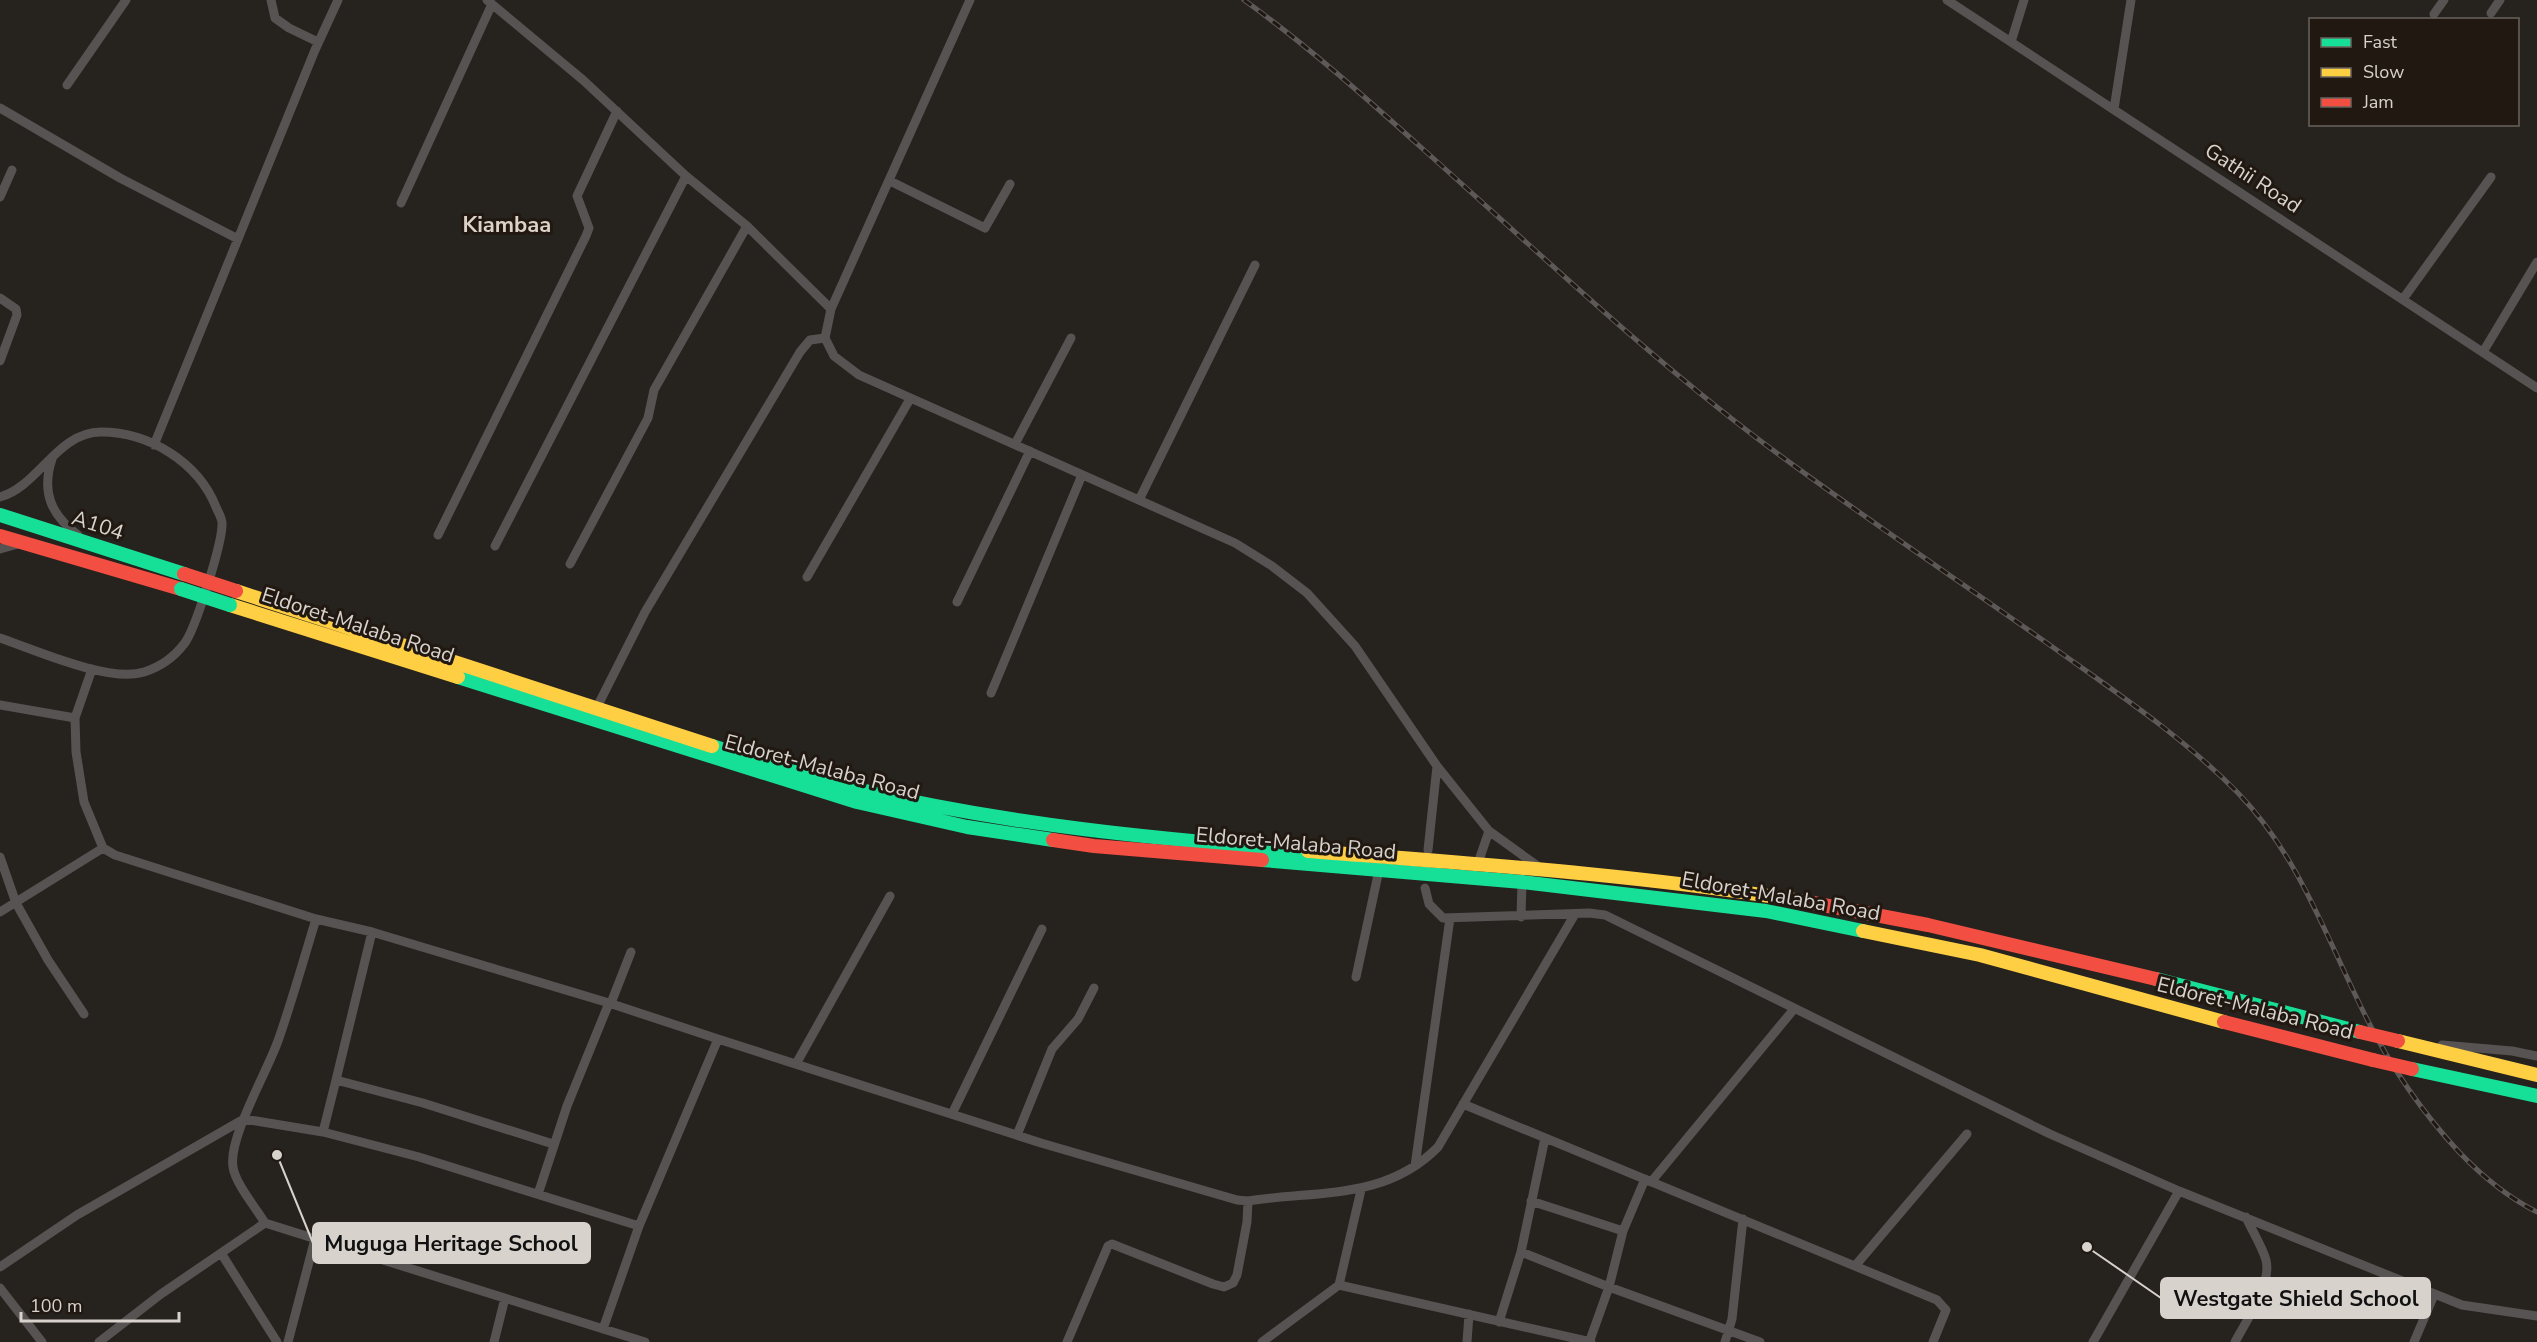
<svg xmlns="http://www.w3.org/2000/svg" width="2537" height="1342" viewBox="0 0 2537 1342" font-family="'Nunito Sans',sans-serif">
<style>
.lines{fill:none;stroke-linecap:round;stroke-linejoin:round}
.street{stroke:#575353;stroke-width:9}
.fast{stroke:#16e098;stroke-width:14}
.slow{stroke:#ffcf43;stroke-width:14}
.jam{stroke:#f24e42;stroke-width:14}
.rail-casing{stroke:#5c5958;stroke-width:5}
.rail{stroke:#211911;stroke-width:3;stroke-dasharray:9;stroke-linecap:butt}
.fast-bridge{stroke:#16e098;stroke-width:14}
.jam-bridge{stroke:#f24e42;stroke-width:14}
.labels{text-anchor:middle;stroke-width:6;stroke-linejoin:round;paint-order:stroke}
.street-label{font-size:21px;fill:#d8d2cd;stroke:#211911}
.neighbourhood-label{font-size:22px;font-weight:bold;fill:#ddd2c7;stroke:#211911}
.leader{fill:none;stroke:#d8d2cd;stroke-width:2}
.callout-dot{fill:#d8d2cd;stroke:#211911;stroke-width:2}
.callout{fill:#d8d2cd;stroke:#d8d2cd;stroke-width:2}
.callout-label{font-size:22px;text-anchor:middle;font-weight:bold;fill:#111}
</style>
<rect width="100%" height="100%" fill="#26221e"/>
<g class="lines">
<path class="street" d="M271,0l4,18 14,10 29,14
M487,0l96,80 103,96 61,50 84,83
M970,0l-139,309 -6,29 9,18 25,19 376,168 37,23 35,27 48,53 82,120 -9,84
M1947,0l590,388
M2491,13l9,-13
M2434,14l10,-14
M2011,42l13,-42
M67,85l59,-85
M0,108l120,70 118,61
M2114,109l17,-109
M890,181l95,47 25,-44
M0,197l12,-27
M401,203l91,-199
M0,298l16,11 1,6 -17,46
M2403,299l88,-122
M2483,352l54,-90
M1015,444l56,-106
M154,445l161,-395 23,-50
M52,459c-11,33 -1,56 26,76
M0,497c39,-11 57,-65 101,-65 48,0 97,30 115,75 2,5 6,11 6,16 1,18 -27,108 -38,121 -10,13 -24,23 -40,28 -35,11 -109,-22 -144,-34
M1139,500l116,-235
M438,535l148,-299 3,-8 -12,-32 40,-85
M495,546l191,-370
M0,549l18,-5
M570,564l78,-146 6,-28 93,-164
M807,577l103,-178
M957,602l73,-151
M92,669l-17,49 1,34 8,50 19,46 12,7 201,64 56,13 237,71 109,36 -79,187 -36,103
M991,693l91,-218
M0,705l75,13
M596,709l49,-97 155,-260 10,-12 15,-2
M1437,766l52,65 50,36
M0,857l16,46 32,57 36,54
M1478,863l11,-32
M1425,888l4,16 14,14 146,-5 16,2 445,219 129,57 283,114 75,11
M0,912l103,-64
M1521,917l1,-35
M316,919c-12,39 -23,79 -37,119 -10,31 -51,99 -46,129 2,16 23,41 32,56l380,119
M372,932l-36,148 87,23 130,41
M1356,977l23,-107
M611,1003l20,-51
M718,1039l323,104 196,57 11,1c68,-11 137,0 190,-54l137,-233
M2442,1045l70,6 25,5
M796,1064l94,-168
M1463,1104l474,196 9,10 -13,32
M952,1114l90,-185
M323,1132l13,-52
M1017,1135l35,-86 26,-30 16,-31
M1415,1166l35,-248
M1651,1182l143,-173
M538,1194l29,-88 42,-103
M1531,1201l92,30
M1521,1252l88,35 151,55
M221,1253l56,89
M1855,1266l112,-132
M0,1267l77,-52 167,-96 79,13 96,25 220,69
M1339,1285l252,57
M0,1288l42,54
M1499,1322l22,-70 24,-114
M1590,1340l19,-53 14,-56 22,-52
M99,1342l62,-48 104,-71
M288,1342l27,-103
M494,1342l11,-44
M1067,1342l41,-96 4,-2 101,40 11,3 9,-4 4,-8 10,-53 1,-21
M1262,1342l77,-57 22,-95
M1467,1342l2,-28
M1725,1342l7,-23 11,-100
M2093,1342l86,-151
M2235,1342c11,-21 37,-58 31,-82 -4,-14 -14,-29 -20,-43
M2414,1342l20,-47"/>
<path class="fast" d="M0,515l184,59
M458,677l399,125 110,25 86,13
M712,746c49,16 99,32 149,44 147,35 297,49 447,61
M1262,860l260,22 244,29 97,20
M2156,979l204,53
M2412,1069l125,27"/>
<path class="slow" d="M236,591l476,155
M230,605l228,72
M1308,851c169,13 338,24 505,52
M1863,931l117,24 244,67
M2398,1041l139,34"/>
<path class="jam" d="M0,536l181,53
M1053,840l41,6 168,14
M1813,903l115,22 228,54
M2224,1022l149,38"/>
<g class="rail-casing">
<path id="rail" d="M1244,0c64,46 122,98 180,150 112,100 222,205 342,295 94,70 192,135 288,203 63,45 129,89 184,145 62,64 89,147 129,226 24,48 55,93 92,133 22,23 48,45 78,60"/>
</g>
<use href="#rail" class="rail"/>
<path class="fast-bridge" d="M181,589l49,16"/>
<path class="jam-bridge" d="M184,574l52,17
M2360,1032l38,9
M2373,1060l39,9"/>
</g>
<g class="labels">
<g class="street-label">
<text transform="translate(2253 178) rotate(33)" y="7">Gathii Road</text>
<text transform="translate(98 525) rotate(18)" y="7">A104</text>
<text transform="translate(358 625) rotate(18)" y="7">Eldoret-Malaba Road</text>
<text transform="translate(822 767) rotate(15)" y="7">Eldoret-Malaba Road</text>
<text transform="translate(1296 843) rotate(5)" y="7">Eldoret-Malaba Road</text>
<text transform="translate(1781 896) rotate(10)" y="7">Eldoret-Malaba Road</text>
<text transform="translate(2255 1008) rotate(14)" y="7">Eldoret-Malaba Road</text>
</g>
<g class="neighbourhood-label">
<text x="507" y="232">Kiambaa</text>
</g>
</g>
<path class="leader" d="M277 1155L313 1243M2087 1247L2161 1298"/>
<g class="callout-dot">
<circle cx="277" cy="1155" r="6"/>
<circle cx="2087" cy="1247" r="6"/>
</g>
<g class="callout">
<rect x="313" y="1223" width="277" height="40" rx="6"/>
<rect x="2161" y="1278" width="269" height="40" rx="6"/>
</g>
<g class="callout-label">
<text x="451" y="1251">Muguga Heritage School</text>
<text x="2296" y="1306">Westgate Shield School</text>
</g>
<rect x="2309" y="18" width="210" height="108" fill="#211911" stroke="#6a635c" stroke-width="1.5"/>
<rect x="2321" y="38" width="30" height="9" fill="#16e098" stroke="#6a635c" stroke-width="1.5"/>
<text x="2363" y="48" font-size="18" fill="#d8d2cd">Fast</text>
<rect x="2321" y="68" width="30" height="9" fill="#ffcf43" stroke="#6a635c" stroke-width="1.5"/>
<text x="2363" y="78" font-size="18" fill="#d8d2cd">Slow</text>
<rect x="2321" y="98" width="30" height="9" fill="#f24e42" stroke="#6a635c" stroke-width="1.5"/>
<text x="2363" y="108" font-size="18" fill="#d8d2cd">Jam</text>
<path d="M21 1312v9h158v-9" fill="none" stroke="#d8d2cd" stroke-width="3"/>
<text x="30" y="1312" font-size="18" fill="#d8d2cd" stroke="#211911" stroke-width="4.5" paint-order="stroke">100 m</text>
</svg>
